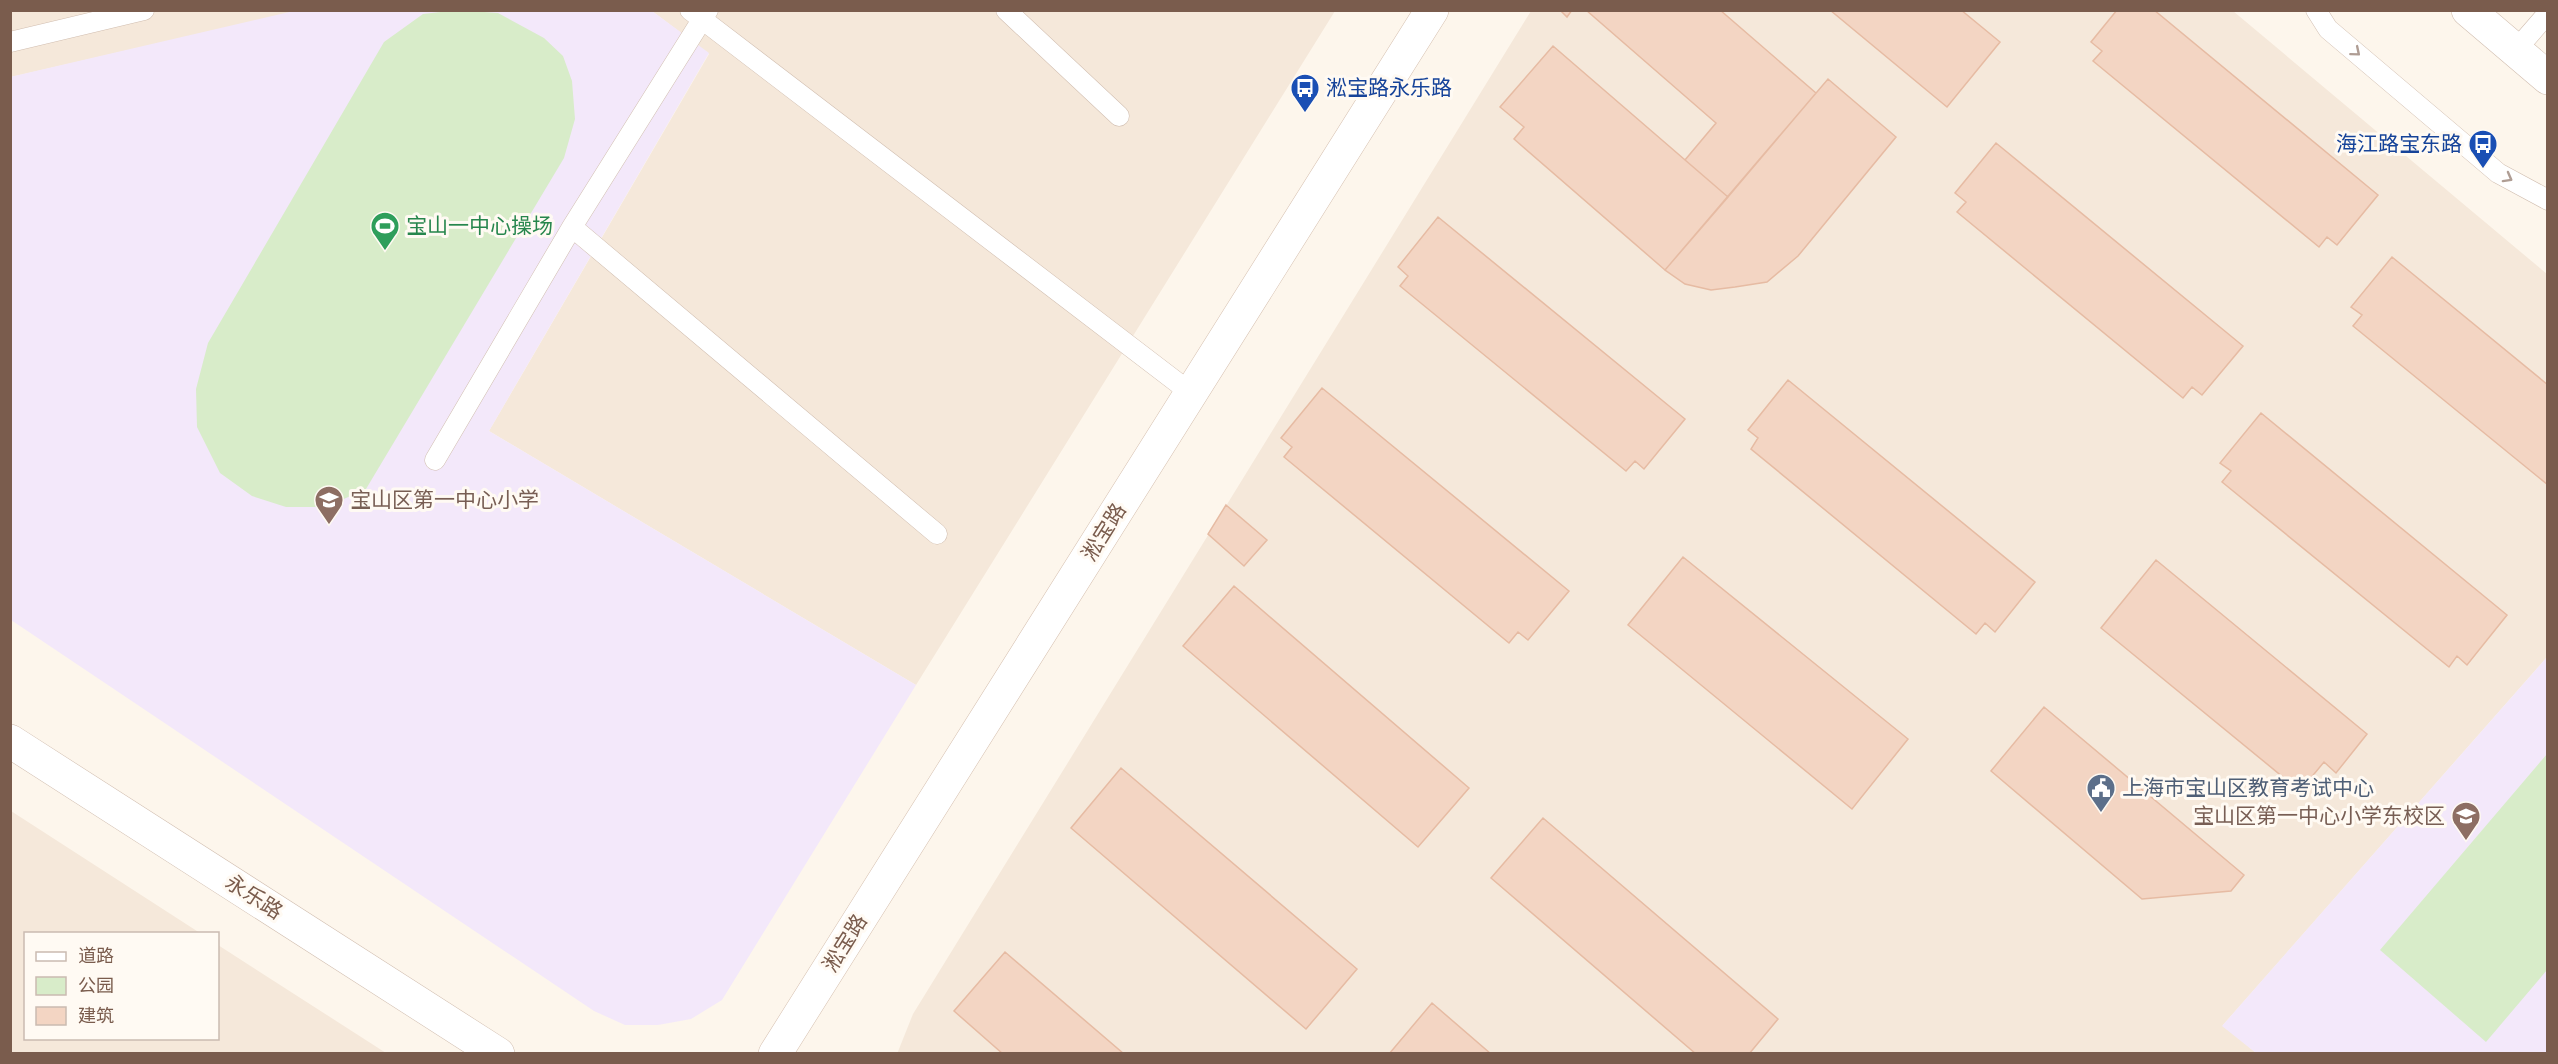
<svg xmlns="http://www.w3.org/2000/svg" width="2558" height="1064" viewBox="0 0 2558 1064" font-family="'Nunito Sans','Noto Sans SC',sans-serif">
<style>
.residential{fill:#f5e8da}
.education{fill:#f3e8fa}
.green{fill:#d8ecc9}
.building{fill:#f3d5c3;stroke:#e6bba3;stroke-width:1.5}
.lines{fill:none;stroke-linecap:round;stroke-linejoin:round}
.lane-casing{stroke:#d1beb0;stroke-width:21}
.street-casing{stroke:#d1beb0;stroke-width:34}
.secondary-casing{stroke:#d6c0b0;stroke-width:34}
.lane{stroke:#fff;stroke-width:20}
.street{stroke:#fff;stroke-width:33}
.secondary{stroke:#fff;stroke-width:33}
.oneway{stroke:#af9d94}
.labels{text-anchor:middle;stroke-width:6;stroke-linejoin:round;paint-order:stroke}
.transit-label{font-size:21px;fill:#164399;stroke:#fffaf3;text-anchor:start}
.leisure-label{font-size:21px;fill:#27864d;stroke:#fffaf3;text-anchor:start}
.education-label{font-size:21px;fill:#785e54;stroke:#fffaf3;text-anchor:start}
.street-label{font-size:21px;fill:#7a5c4d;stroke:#fffaf3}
.service-label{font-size:21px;fill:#4e5e75;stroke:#fffaf3;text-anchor:start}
</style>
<rect width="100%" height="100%" fill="#fdf6ec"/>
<path class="residential" d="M11,10l287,1 -287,66z
M652,11h683l-419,674 -427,-254 220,-377z
M1531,11h702l314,263v383l-324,368 33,28 -1359,1 16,-40z
M11,811l189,122 -174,1v104h192v-93l168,108h-375z"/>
<path class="education" d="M298,10l354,1 57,42 -220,378 427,254 -194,315 -31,19 -33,6h-33l-31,-14 -583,-391 -1,-543z
M2547,657v396h-291l-34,-27z"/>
<path class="green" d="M458,10l40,3 46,25 19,18 9,25 3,38 -11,39 -198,331 -40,18h-40l-34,-11 -32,-23 -23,-46 -1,-38 12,-46 176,-301 39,-28z
M2547,754v216l-61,72 -106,-92z"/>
<path class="building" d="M1560,10h12l-5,7z
M1586,10h134l96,83 -88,104 -43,-37 31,-37z
M1830,10h131l39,32 -53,65z
M2117,10h37l224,185 -41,50 -10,-8 -8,10 -226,-186 9,-10 -11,-9z
M1553,46l175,151 -63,73 -151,-131 10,-12 -24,-20z
M1828,79l68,58 -98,119 -31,26 -32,5 -24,3 -26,-6 -20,-14z
M1996,143l247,203 -41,49 -10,-8 -9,11 -226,-186 9,-10 -11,-9z
M1438,217l247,202 -41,50 -9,-8 -9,10 -226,-185 8,-10 -10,-9z
M2392,257l156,128v100l-195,-159 9,-11 -11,-8z
M1788,380l247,202 -40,50 -10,-9 -9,11 -225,-185 7,-11 -10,-8z
M1322,388l247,203 -41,49 -10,-8 -9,11 -225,-186 8,-10 -11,-9z
M2261,413l246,202 -40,50 -10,-9 -8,11 -227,-185 9,-11 -11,-8z
M1226,505l41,35 -23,26 -36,-32z
M1683,557l225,182 -56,70 -224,-184z
M2156,560l211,174 -31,39 -12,-11 -24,29 -199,-163z
M1234,586l235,202 -51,59 -235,-201z
M2044,707l200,168 -13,16 -89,8 -151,-128z
M1121,768l236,201 -51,60 -235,-201z
M1543,818l235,201 -29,35h-53l-205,-176z
M1005,952l119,102h-121l-49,-43z
M1432,1003l59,51h-102z"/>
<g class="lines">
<g class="lane-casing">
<path id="lane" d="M690,10l501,383
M1006,10l113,106
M2316,10l12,19 170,144 50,27
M10,42l134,-32
M2515,51l33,-38
M572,227l365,307
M435,460l137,-233 136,-217"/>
</g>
<g class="street-casing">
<path id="street" d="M2468,10l80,68
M10,741l488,313"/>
</g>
<g class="secondary-casing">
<path id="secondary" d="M775,1054l657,-1044"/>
</g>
<use href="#lane" class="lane"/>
<use href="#street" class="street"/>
<use href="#secondary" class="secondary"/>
</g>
<defs><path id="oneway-chevron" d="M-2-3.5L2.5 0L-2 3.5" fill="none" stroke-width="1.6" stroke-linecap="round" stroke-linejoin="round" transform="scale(1.5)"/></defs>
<g class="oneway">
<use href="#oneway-chevron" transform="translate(2356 52) rotate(40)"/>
<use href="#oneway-chevron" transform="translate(2508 178) rotate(29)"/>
</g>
<defs>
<g id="bus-pin" transform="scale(1.5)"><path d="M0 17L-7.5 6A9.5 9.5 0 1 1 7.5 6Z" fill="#1a4fb4" stroke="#fffaf3"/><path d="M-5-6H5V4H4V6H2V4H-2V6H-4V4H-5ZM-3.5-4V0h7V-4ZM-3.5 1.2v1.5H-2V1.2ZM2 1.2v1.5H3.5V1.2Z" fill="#fff"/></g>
<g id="stadium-pin" transform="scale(1.5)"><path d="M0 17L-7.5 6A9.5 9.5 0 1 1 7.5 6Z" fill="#2e9e5b" stroke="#fffaf3"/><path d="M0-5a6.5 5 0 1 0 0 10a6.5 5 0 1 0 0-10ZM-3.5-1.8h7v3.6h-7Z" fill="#fff"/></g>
<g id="school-pin" transform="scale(1.5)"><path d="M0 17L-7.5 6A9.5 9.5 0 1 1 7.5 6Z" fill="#8d6e63" stroke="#fffaf3"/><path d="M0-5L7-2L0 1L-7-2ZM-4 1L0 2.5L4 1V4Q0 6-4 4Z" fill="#fff"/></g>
<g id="civic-pin" transform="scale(1.5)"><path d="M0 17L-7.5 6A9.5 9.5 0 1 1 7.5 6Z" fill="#5c6f8a" stroke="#fffaf3"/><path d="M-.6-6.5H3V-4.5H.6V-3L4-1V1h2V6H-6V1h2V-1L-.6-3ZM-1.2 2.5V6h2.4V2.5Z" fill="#fff"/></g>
</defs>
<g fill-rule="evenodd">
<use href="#bus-pin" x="1305" y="88"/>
<use href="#bus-pin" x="2483" y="144"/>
<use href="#stadium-pin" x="385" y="226"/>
<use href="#school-pin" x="329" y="500"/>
<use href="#civic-pin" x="2101" y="788"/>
<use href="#school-pin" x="2466" y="816"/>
</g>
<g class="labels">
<g class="transit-label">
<text x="1326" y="95">淞宝路永乐路</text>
<text x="2462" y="151" text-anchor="end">海江路宝东路</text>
</g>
<g class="leisure-label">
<text x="406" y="233">宝山一中心操场</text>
</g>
<g class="education-label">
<text x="350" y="507">宝山区第一中心小学</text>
<text x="2445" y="823" text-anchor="end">宝山区第一中心小学东校区</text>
</g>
<g class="street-label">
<text transform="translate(1104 532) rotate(-58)" y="7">淞宝路</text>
<text transform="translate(254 897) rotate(33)" y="7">永乐路</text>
<text transform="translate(845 943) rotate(-58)" y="7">淞宝路</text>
</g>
<g class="service-label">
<text x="2122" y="795">上海市宝山区教育考试中心</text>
</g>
</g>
<rect width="2558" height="1064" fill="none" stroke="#7a5c4d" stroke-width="24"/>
<rect x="24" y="932" width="195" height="108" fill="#fffaf3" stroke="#cabbb1" stroke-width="1.5"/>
<rect x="36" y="952" width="30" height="9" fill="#ffffff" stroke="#cabbb1" stroke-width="1.5"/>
<text x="78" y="962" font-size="18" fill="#7a5c4d">道路</text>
<rect x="36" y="977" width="30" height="18" fill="#d8ecc9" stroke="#cabbb1" stroke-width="1.5"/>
<text x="78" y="992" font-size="18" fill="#7a5c4d">公园</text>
<rect x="36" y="1007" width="30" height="18" fill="#f3d5c3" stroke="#cabbb1" stroke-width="1.5"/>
<text x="78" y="1022" font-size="18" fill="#7a5c4d">建筑</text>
</svg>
